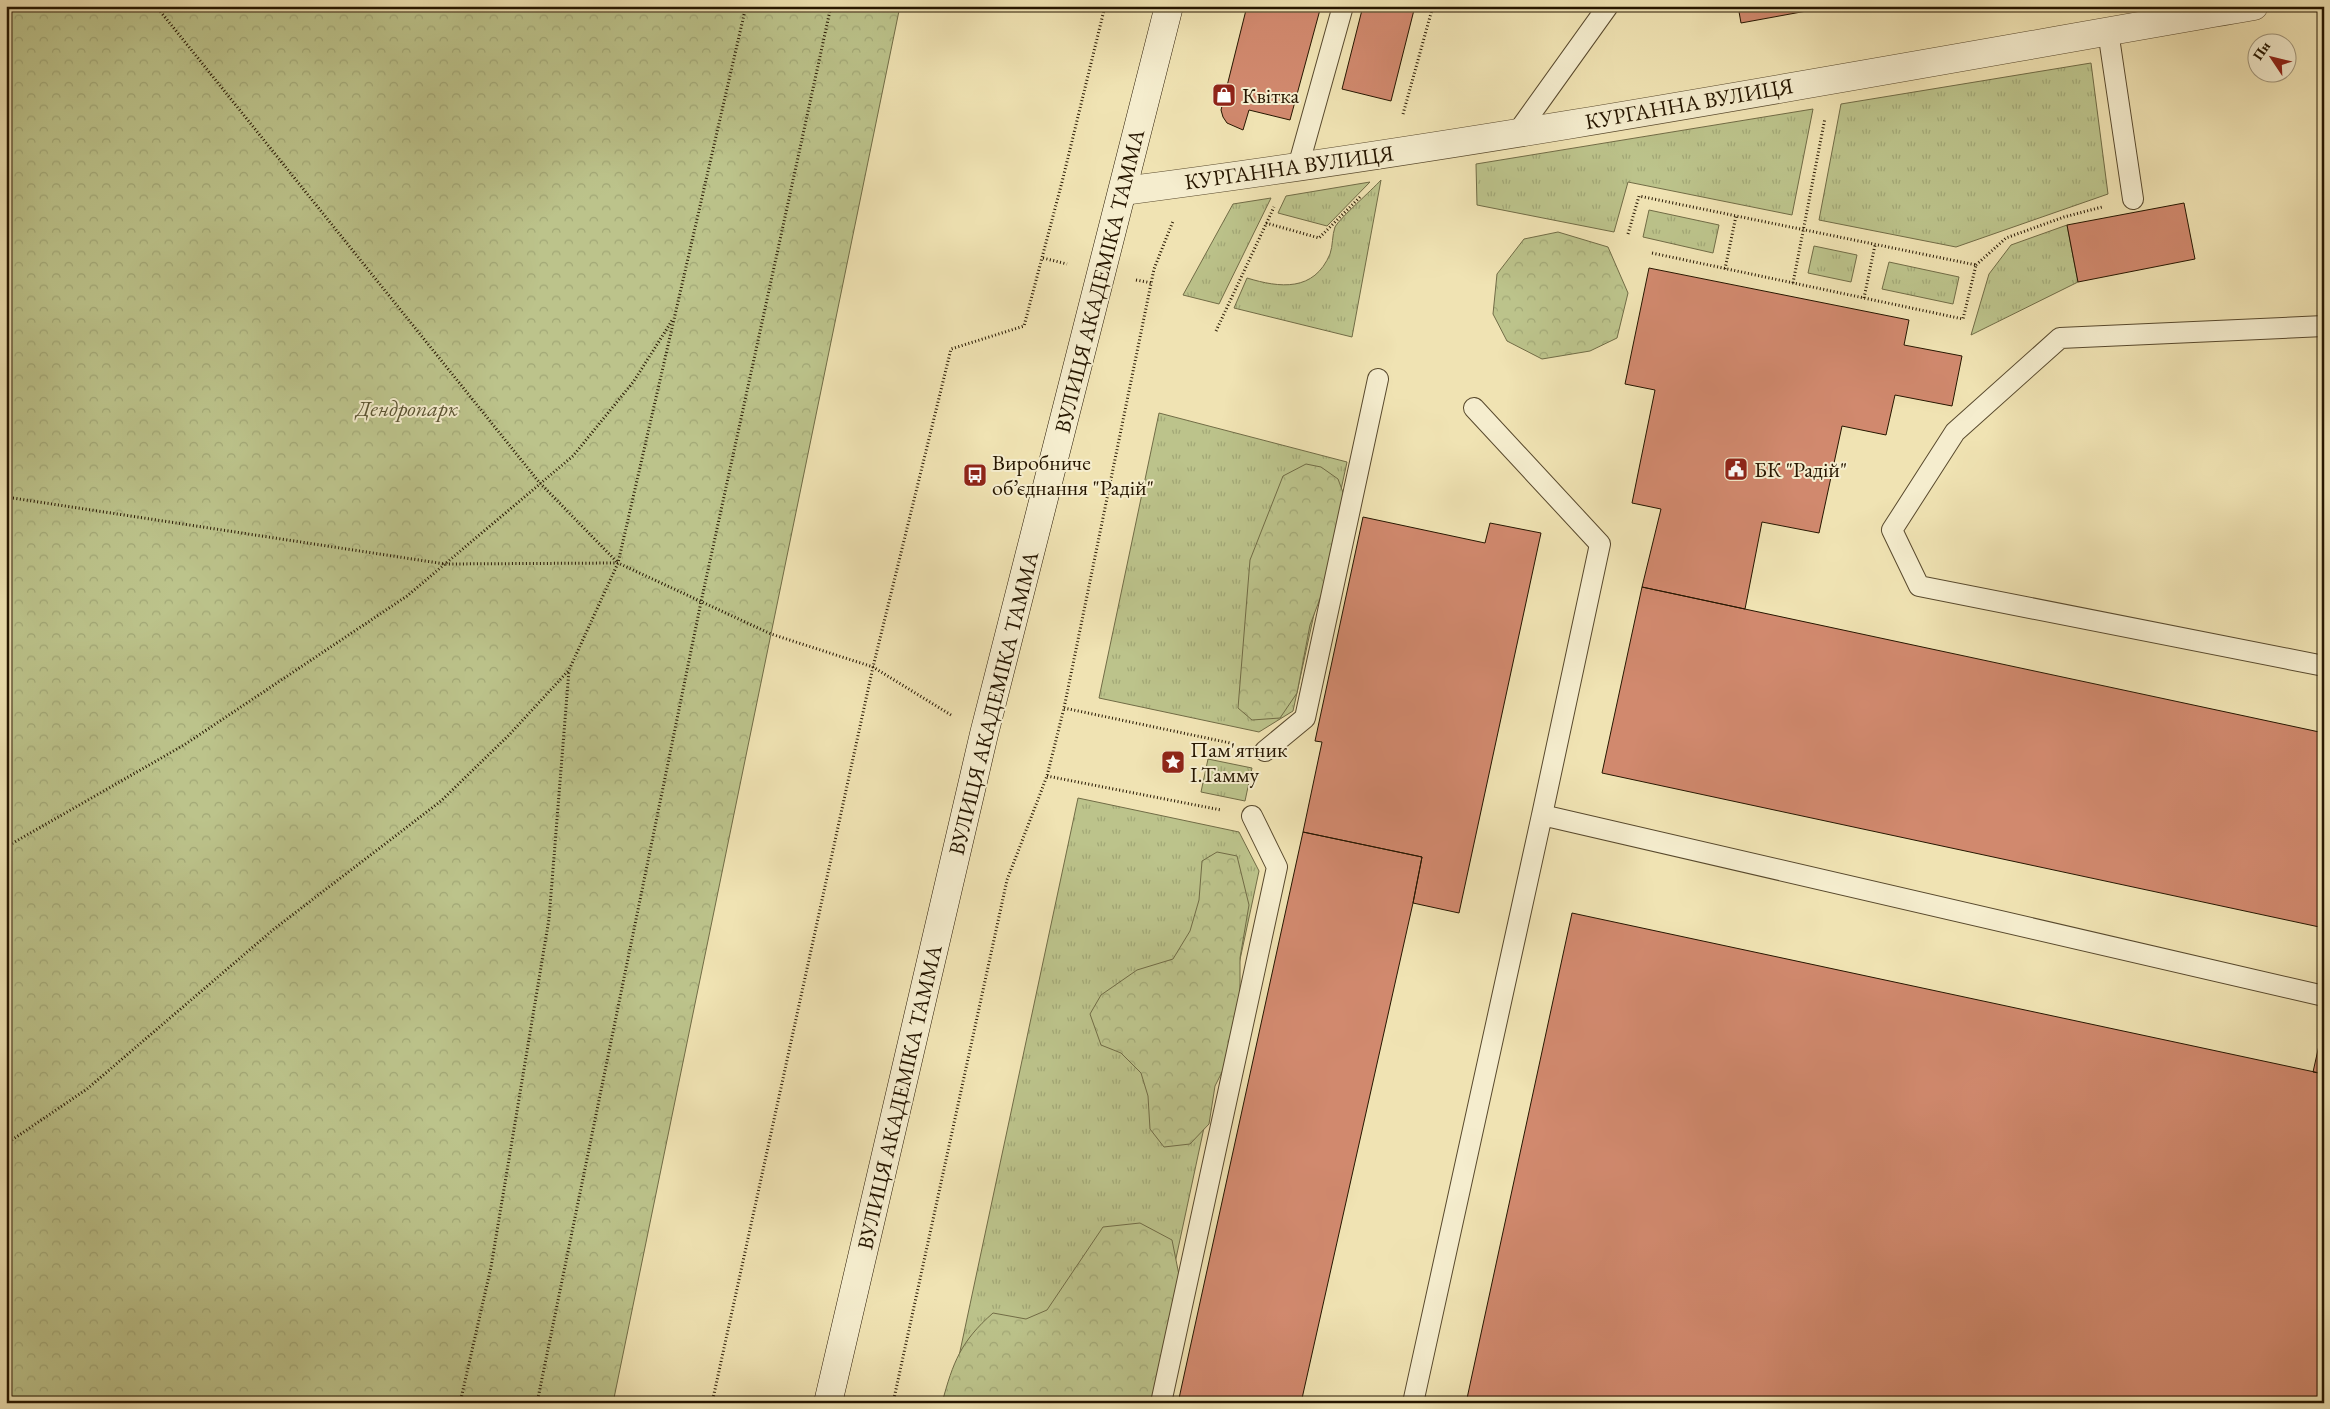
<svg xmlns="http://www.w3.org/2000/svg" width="2330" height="1409" viewBox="0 0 2330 1409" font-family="'EB Garamond',serif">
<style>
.grass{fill:url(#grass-tufts);stroke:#716c46}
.forest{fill:url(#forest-crowns);stroke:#716c46}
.building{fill:#d1896e;stroke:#261600}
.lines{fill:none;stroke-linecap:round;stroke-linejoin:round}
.service-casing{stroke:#58492d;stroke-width:22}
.tertiary-casing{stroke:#58492d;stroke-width:29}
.secondary-casing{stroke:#261600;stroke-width:29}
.path{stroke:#261600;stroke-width:3;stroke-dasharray:1 2.5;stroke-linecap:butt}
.service{stroke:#f5edce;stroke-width:20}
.tertiary{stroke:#f5edce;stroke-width:28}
.secondary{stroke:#f5edce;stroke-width:28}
.labels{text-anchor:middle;stroke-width:4;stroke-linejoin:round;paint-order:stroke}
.poi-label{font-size:22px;fill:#261600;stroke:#f5edce;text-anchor:start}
.street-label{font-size:22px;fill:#261600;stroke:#f5edce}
.park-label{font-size:22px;font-style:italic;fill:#5a5331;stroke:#f5edce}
</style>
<defs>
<pattern id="grass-tufts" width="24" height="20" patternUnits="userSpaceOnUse" patternTransform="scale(1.25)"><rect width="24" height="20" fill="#bcc38b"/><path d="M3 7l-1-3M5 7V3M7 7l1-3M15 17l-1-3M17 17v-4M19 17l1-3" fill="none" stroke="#a1a776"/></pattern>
<pattern id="forest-crowns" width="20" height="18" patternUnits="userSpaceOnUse" patternTransform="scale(1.25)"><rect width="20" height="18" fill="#bcc38b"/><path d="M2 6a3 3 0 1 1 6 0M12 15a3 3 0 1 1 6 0" fill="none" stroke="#a1a776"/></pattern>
</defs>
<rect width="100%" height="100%" fill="#f0e3b3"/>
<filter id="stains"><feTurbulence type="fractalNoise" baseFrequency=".004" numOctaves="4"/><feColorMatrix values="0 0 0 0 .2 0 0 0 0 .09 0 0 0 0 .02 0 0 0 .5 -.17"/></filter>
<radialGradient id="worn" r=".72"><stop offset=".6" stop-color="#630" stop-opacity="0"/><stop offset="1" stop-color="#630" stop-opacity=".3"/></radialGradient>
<path class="grass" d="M2091,63l17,131 -152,53 -137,-27 22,-116z
M1813,109l-21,106 -164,-33 -14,50 -137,-27 -1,-41z
M1381,180l-29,157 -118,-29 13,-30c33,10 67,14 83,-24 3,-8 2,-19 5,-27 5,-9 37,-37 46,-47z
M1370,182l-43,44 -49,-13 8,-17z
M1271,198l-52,106 -36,-9 50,-91z
M1649,210l70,15 -6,28 -70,-16z
M2067,225l11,57 -107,53 18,-61 22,-29z
M1814,246l43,9 -6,27 -43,-9z
M1889,262l70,15 -6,27 -71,-15z
M1159,413l188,49 -54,249 -34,21 -160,-34z
M1208,759l44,9 -7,33 -44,-9z
M1078,798l161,34 20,39 -114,532h-196z"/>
<path class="forest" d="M6,6h894l-287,1397h-607z
M1558,232l50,15 20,46 -11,45 -27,13 -48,8 -35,-18 -14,-27 4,-40 27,-35z
M1306,464l15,3 17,12 10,27 -19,69 -19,50 -13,68 -17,25 -28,2 -14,-12 12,-148 33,-84z
M1217,852l20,4 12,49 -9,53v40l-11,60 -14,28 -6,38 -19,20 -26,3 -14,-18 -2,-33 -7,-23 -20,-20 -20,-8 -11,-31 11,-19 36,-25 36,-11 17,-28 9,-31 3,-39z
M1140,1223l32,17 8,40 -29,123h-209c11,-41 19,-62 51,-90l33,6 21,-9 56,-83z"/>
<path class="building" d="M1247,6h74l-31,114 -41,-10 -6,20 -16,-7 -4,-6 -2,-7z
M1363,6h52l-24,95 -49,-12z
M1738,6h96l-93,17z
M2184,203l11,56 -117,23 -11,-57z
M1649,268l260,52 -5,25 58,11 -10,50 -57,-11 -9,40 -44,-9 -23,107 -57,-11 -17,87 -103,-22 19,-78 -29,-6 23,-113 -30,-6z
M1363,517l122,26 5,-20 51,10 -82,380 -46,-10 9,-46 -119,-25 19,-90 -7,-1z
M1642,587l682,146v195l-722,-155z
M1303,832l119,25 -9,46 -112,500h-123z
M1572,913l752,161v329h-858z
M2324,1023v51l-11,-2z"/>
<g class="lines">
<g class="service-casing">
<path id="service" d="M2108,31l25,168
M1517,133l91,-127
M1298,167l45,-161
M2324,326l-264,12 -105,94 -63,98 27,56 405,80
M1474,408l126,136 -58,271 782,181
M1265,751l40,-33 73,-339
M1161,1403l116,-536 -25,-51
M1413,1403l129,-588"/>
</g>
<g class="tertiary-casing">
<path id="tertiary" d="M1123,191c379,-49 755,-120 1131,-185"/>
</g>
<g class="secondary-casing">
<path id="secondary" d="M828,1403l156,-669 185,-728"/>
</g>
<path class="path" d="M156,6l383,476 78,80
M1403,114l30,-108
M1266,223l53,15 42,-42
M1628,234l11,-38 337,69 -13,54 -311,-66
M1043,258l24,6
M1976,265l30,-27 58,-21 38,-10
M1725,269l11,-53
M1136,280l16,3
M1793,283l32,-165
M1864,298l11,-53
M1216,331l58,-124
M6,497l439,67 173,-1 153,71 102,33 78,48
M1064,708l171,36
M1047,776l174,34
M6,847l178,-102 223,-149 166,-140 61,-75 39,-62
M6,1144l81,-55 187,-160 167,-128 68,-66 60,-65 49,-107 128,-557
M460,1403l31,-136 58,-348 20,-249
M537,1403l164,-801 130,-596
M712,1403l161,-736 78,-318 73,-23 38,-144 43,-176
M893,1403l114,-523 40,-104 17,-68 90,-439 19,-48"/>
<use href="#service" class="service"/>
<use href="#tertiary" class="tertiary"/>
<use href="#secondary" class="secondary"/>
</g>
<defs>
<g id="shop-square" transform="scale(1.25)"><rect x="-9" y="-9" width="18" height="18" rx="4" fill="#8f2418" stroke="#f5edce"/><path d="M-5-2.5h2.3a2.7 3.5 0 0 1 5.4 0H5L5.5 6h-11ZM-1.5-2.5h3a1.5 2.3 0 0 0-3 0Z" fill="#fff"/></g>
<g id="civic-square" transform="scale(1.25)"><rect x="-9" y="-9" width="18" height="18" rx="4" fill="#8f2418" stroke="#f5edce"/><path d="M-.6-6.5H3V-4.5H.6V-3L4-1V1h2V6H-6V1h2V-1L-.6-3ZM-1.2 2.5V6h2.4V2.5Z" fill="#fff"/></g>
<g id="bus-square" transform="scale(1.25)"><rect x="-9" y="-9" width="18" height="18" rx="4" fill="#8f2418" stroke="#f5edce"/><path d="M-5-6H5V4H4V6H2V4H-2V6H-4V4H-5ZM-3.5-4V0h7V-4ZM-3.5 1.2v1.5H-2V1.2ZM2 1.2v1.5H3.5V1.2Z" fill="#fff"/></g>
<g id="sight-square" transform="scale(1.25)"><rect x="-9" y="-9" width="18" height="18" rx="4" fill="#8f2418" stroke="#f5edce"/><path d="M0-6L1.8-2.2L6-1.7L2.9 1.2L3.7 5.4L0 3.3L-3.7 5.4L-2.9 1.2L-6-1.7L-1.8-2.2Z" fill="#fff"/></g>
</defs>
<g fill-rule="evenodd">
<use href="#shop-square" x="1224" y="95"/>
<use href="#civic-square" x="1736" y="469"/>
<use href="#bus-square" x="975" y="475"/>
<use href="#sight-square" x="1173" y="762"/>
</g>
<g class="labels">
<g class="poi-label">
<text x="1242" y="103">Квітка</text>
<text x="992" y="470">Виробниче<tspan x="992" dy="25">об’єднання "Радій"</tspan></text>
<text x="1754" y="477">БК "Радій"</text>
<text x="1190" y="757">Пам'ятник<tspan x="1190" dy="25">І.Тамму</tspan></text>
</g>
<g class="street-label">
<text transform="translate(1689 103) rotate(-10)" y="8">КУРГАННА ВУЛИЦЯ</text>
<text transform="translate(1289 167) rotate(-8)" y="8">КУРГАННА ВУЛИЦЯ</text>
<text transform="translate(1099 281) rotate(-76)" y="8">ВУЛИЦЯ АКАДЕМІКА ТАММА</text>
<text transform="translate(993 703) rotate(-76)" y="8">ВУЛИЦЯ АКАДЕМІКА ТАММА</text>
<text transform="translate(899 1097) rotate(-77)" y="8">ВУЛИЦЯ АКАДЕМІКА ТАММА</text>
</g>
<g class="park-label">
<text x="407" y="416">Дендропарк</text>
</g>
</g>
<rect width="2330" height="1409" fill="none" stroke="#f0e3b3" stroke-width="25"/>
<rect x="8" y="8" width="2315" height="1394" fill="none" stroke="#261600" stroke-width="2.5"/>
<rect x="12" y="12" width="2305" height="1384" fill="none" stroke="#261600"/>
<g transform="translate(2272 58) rotate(305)"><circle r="24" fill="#f5edce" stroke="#a2977c"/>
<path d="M0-4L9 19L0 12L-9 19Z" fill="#8f2418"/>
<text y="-8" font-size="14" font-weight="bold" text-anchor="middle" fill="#261600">Пн</text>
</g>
<rect width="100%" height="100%" filter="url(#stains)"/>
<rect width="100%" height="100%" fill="url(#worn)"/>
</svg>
